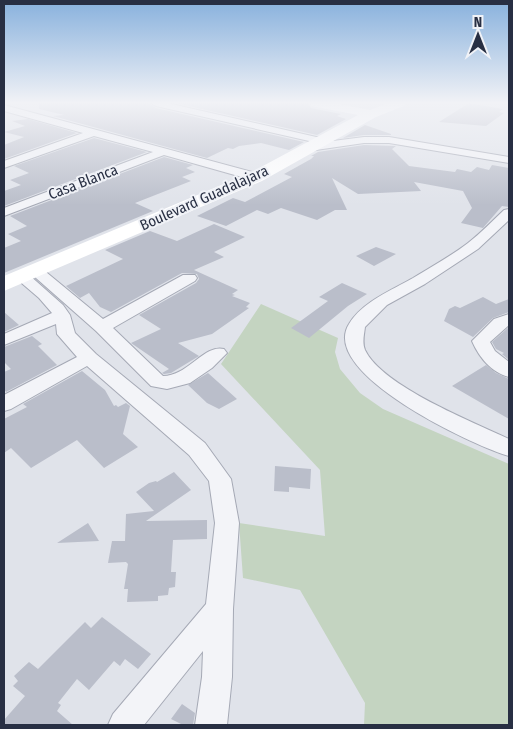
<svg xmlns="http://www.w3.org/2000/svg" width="513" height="729" viewBox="0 0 513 729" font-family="'Fira Sans Condensed',sans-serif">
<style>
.green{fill:#c4d4c1}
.building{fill:#babeca}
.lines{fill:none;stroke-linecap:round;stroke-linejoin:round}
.minor-casing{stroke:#a5a9b5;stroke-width:2}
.minor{fill:#f3f4f8;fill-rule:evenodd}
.secondary{fill:#fff;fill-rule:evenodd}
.labels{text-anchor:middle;stroke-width:4;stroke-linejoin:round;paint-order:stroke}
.far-street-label{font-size:15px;fill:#282f43;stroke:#f0f2f7}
</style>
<rect width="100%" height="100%" fill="#e0e3ea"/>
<path class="green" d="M261,304l77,34 -3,14 5,17 20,24 23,16 126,55v261h-145l1,-22 -65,-113 -57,-12 -4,-55 86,13 -5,-66 -99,-106z"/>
<path class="building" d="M39,103h110l7,5 148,34 -15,8 -28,-7 -22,3 -6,3 -5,-1 -21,10 -154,-42 11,-1 -25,-6z
M175,103h133l3,5 30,6 -4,2 9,3 -29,16z
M469,103l34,6 -4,3 5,1 -18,13 -47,-4z
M28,119l49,14 -73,26v-14l20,-8 -20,-5 21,-6 -13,-5z
M365,125l26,9v1h-27l-21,3z
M94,138l53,14 -143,54v-15l17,-6 -11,-5 19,-7 -15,-7z
M364,145l32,1 -4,3 17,17 46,6 2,-3 14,3 6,-5 12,3 3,-5 17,3v39l-7,-1 -19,22 -22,-5 11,-15 -9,-17 -49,-9 7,9 -63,3 -26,-16 15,32h-12l-18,10 -36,-12 -13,6 -11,-4 -31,16 -29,-10 36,-18 12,4 47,-25 -8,-3 27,-15 3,-3h-3l7,-4z
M164,157l29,8 -7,3 9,4 -13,5 9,4 -56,22 18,8 -149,62v-25l17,-7 -13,-7 19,-8 -17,-10z
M214,224l31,13 -31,15 10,5 -30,13 44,20 -6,4 3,1 -3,1 18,7 -4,4 3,1 -37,26 -34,9 21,13 -28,17 -7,1 -2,-1 7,-4 -38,-26 30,-14 -22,-14 57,-32 3,-4 -2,-5 -15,-1 -71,39 -11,-5 -11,-14 -9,5 -14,-12 57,-27 -18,-9 45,-19 27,10z
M376,247l20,7 -22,12 -18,-10z
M342,283l25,11 -19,12 -39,32 -18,-10 37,-27 -9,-4z
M483,297l13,7 13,-5v13l-16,6 -20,19 -29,-16 5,-12 6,-3 5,2z
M4,312l15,13 -15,7z
M509,327v33l-7,-6 2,-1 -8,-4 -4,-7z
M32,336l10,8 -4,2 19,19 -51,27 -2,-3v-17l7,-3 -7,-7v-15z
M486,365l10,8 13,6v40l-57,-33z
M82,371l23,19 9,16 2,-1 2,2 8,-4 4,3 -7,28 15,13 -34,21 -27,-28 -46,28 -20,-20 -7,5v-34l23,-12 -4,-3z
M208,373l29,26 -18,10 -12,-6 -19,-18z
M275,466l36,3 -1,20 -21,-2v5l-15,-1z
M174,472l17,18 -45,31 61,-1v19l-34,1 -2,32h5l-1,15 -6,1 -1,7 -10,1v5l-31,1 1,-13h-4l4,-25 -2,-2 -18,1 4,-22h13l1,-27 28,-3 -18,-19 13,-9 7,-2 1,1z
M88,523l11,18 -42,2z
M102,617l49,37 -13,15 -13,-10 -5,7 -6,-5 -25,29 -12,-11 -19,24 3,2 -4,6 16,14h-69v-5l21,-24 -12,-10 5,-5 -4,-5 15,-14 9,7 47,-47 6,6z
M182,704l13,9 -2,12h-10l-12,-6z"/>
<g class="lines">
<g class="minor-casing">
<path id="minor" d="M151,103h16l158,36v3l39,-5h25l120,20v6l-120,-20h-25l-55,8 -4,-1 -1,-2 1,-2 13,-3 -162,-37z
M4,105l256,69 2,3 -6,4 -92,-26 -160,61v-8l149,-56 -59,-16 -90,32v-7l79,-28 -79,-22z
M509,209v11l-31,29 -53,35 -38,21 -22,22c-1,8 -3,16 0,23 17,36 108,72 144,89v17c-35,-10 -191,-83 -160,-132 13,-22 43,-34 64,-46 18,-11 38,-22 55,-35 13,-10 24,-22 36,-33z
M41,270l5,2 57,47 80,-44h12l2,3 -2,3 -82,47 50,48c25,0 41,-32 61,-27l3,4 -15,15 -22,15 -23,6 -16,-3 -55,-55 -60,-53 -3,-3 3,-3z
M23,272l5,2 35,31 7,10 5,18 21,21 109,89 26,36 8,44 -6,86 -1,68 -5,48h-32l7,-48 1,-26 -59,74h-36l5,-11 93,-110 9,-81 -6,-42 -20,-26 -102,-89 -76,43 -7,2v-16l73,-38 -20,-23 -1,-10 -52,21v-11l48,-21 -13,-15 -21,-18 -3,-3 3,-3z
M509,314v11l-19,17 5,9 14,11v15c-18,-5 -30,-20 -37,-36l22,-22z"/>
</g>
<use href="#minor" class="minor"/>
<path class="secondary" d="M310,103h24l36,7 18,-7h17l-1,3 -28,11 -114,64 -258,110v-15l246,-103 108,-58 -47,-9z"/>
</g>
<linearGradient id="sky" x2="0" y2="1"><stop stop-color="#88b1dd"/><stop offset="0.5" stop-color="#f1f2f6"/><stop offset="1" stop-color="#f1f2f6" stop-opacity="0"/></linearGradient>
<rect width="513" height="205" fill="url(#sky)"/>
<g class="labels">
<g class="far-street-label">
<text transform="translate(83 182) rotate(-21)" y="5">Casa Blanca</text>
<text transform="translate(204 198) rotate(-24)" y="5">Boulevard Guadalajara</text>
</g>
</g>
<rect width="513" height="729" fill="none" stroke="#282f43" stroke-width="10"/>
<g transform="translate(478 35)" stroke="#f0f2f7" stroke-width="4" paint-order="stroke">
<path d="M0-4L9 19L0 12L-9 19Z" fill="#282f43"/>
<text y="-8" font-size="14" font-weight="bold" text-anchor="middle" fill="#282f43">N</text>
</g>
</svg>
